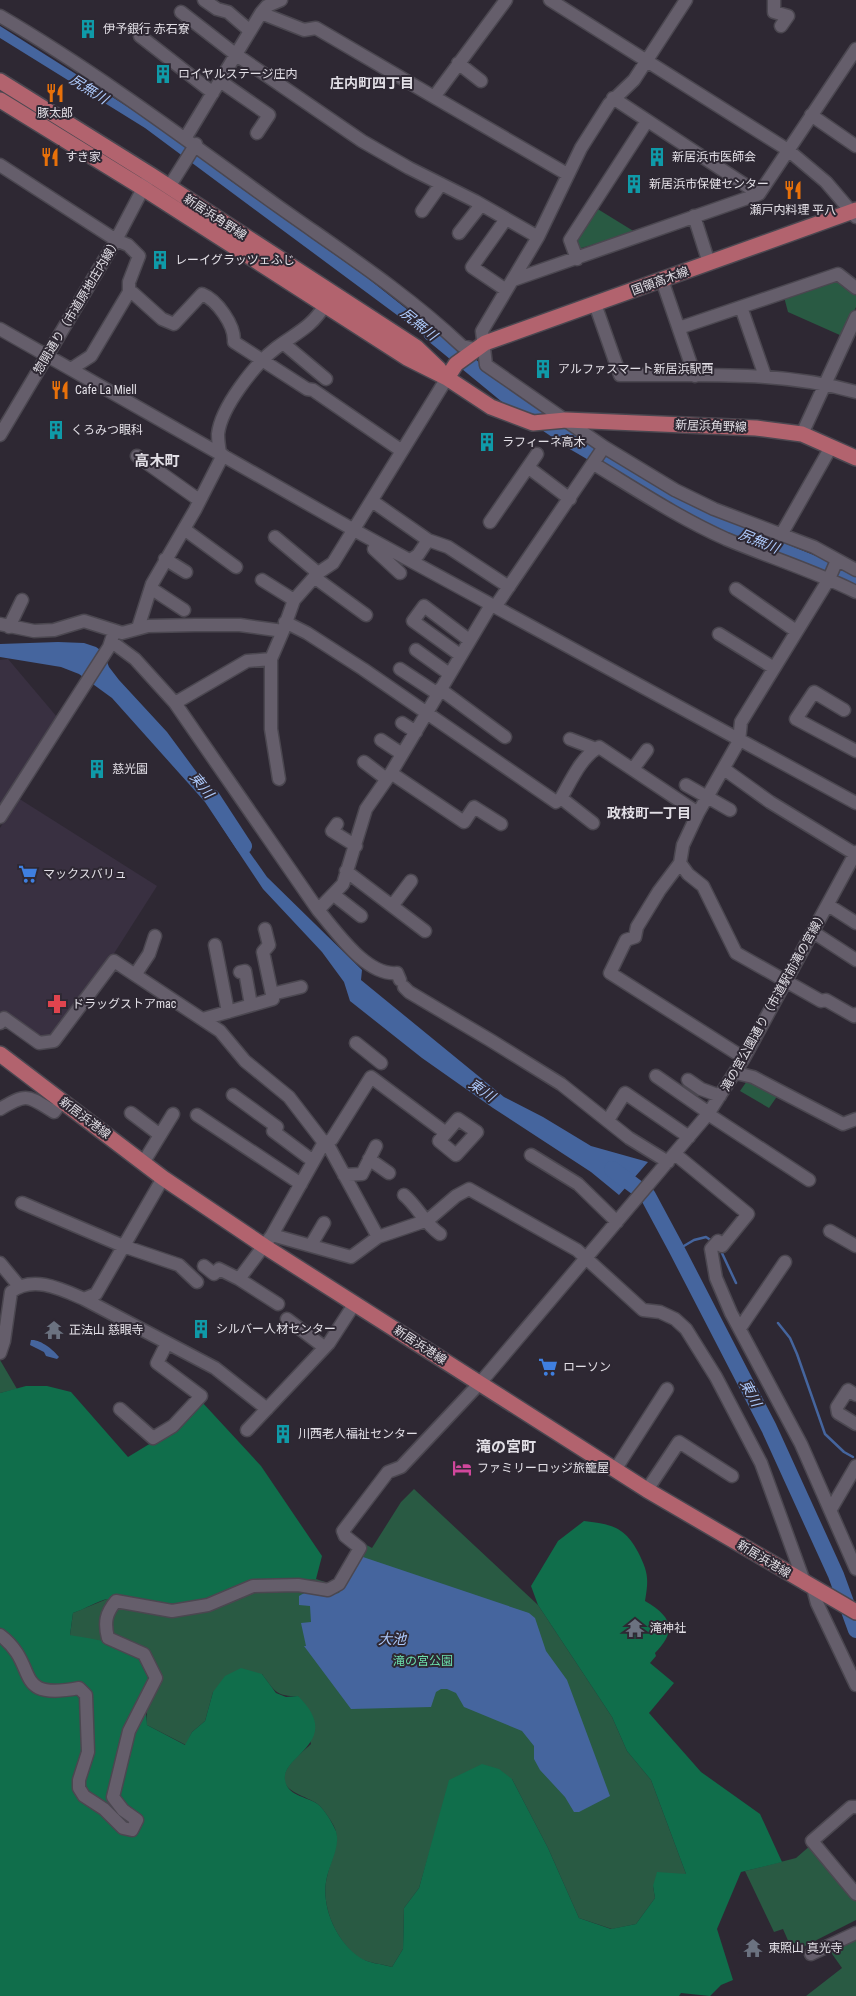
<svg xmlns="http://www.w3.org/2000/svg" width="856" height="1996" viewBox="0 0 856 1996" font-family="'Roboto Condensed','Noto Sans JP',sans-serif">
<style>
.built{fill:#393041}
.green{fill:#295a43}
.forest{fill:#106e4b}
.water{fill:#45659e}
.lines{fill:none;stroke-linecap:round;stroke-linejoin:round}
.stream{stroke:#45659e;stroke-width:2.5}
.river{stroke:#45659e;stroke-width:16}
.minor-casing{stroke:#4b4750;stroke-width:15}
.major-casing{stroke:#4b4750;stroke-width:18}
.minor{stroke:#655e6b;stroke-width:12}
.major{stroke:#b2636e;stroke-width:15}
.labels{text-anchor:middle;stroke-width:4;stroke-linejoin:round;paint-order:stroke}
.poi-label{font-size:12px;fill:#e2dfe6;stroke:#2e2833;text-anchor:start}
.street-label{font-size:12px;fill:#e2dfe6;stroke:#2e2833}
.park-label{font-size:12px;fill:#6bdda9;stroke:#2e2833}
.neighbourhood-label{font-size:14px;font-weight:bold;fill:#e2dfe6;stroke:#2e2833}
.water-label{font-size:14px;font-style:italic;fill:#adc9fb;stroke:#2e2833}
.quarter-label{font-size:15px;font-weight:bold;fill:#e2dfe6;stroke:#2e2833}
</style>
<rect width="100%" height="100%" fill="#2e2833"/>
<path class="built" d="M8,659l49,58 -57,90v-147z
M18,798l139,88 -44,69 -59,79 -14,5 -40,-24v-187z"/>
<path class="green" d="M596,208l39,24 -57,17 -5,-7z
M833,279l23,15v13l-14,29 -54,-24 -4,-15z
M747,1081l31,14 -9,13 -29,-17z
M0,1360l17,29 -17,4z
M414,1489l124,116 74,112 15,34 24,29 35,94 -33,12 2,12 -19,26 -24,5 -33,-11 -31,-70 -36,-69 -83,75 -10,34 -15,20 -1,41 -11,18c-9,-3 -24,-4 -33,-9 -23,-17 -39,-53 -32,-81 3,-15 12,-30 9,-45 -1,-7 -11,-20 -16,-26 -10,-11 -46,-13 -33,-37 5,-9 17,-18 24,-25l-13,-48c-22,1 -24,-6 -36,-22l-49,18 -8,29 -13,11 -6,13 -39,-20v-16l-77,-74 3,-22 34,-14 90,2 41,-13 40,-8 38,-1 15,5 6,-4 26,-37 9,5 29,-46z
M811,1845l45,53v22l-63,32 -10,-23 -9,3 -29,-61 51,-13z
M856,1938v58h-50l36,-28 -12,-17z"/>
<path class="forest" d="M26,1386h21l24,6 57,65 51,-31 22,-25 60,65 61,90 -6,23 -38,1 -40,8 -57,19 -74,-8c-9,2 -22,10 -34,14l-3,22c25,5 71,8 79,37 3,9 -3,14 -4,22 -1,4 2,23 2,31l38,20 7,-13 13,-11 8,-29 12,-16 16,-8 21,6 14,19 10,4 12,-1c47,46 -17,59 -13,84 3,18 25,16 35,26 5,5 12,16 15,23 7,14 -5,34 -8,48 -7,28 9,64 32,80 8,6 23,7 33,10l11,-18 1,-41 15,-20 30,-108 33,-16 17,5 13,10 36,69 31,70 32,11 25,-5 19,-26 -2,-12 4,-14 29,2 -35,-94 -24,-29 -15,-34 -74,-112 -7,-19 27,-45 26,-20c27,3 41,6 54,31 10,20 11,26 7,49 26,15 33,29 10,52l1,3 -6,7 24,20 -25,30 52,59 59,42 22,48 -41,10 -24,57 16,51 -12,5 -11,11 -29,-3 -2,3h-679v-603z"/>
<path class="water" d="M0,26l169,107 62,48 134,95 87,69 -11,2 -9,-6 -287,-213 -145,-90z
M58,642l26,1 12,4 7,5 6,15 10,13 48,52 48,65 11,22 41,58 95,93 -1,10 143,117 39,20 48,29 57,16 -29,33 -28,-23 -98,-64 -71,-50 -72,-57 -6,-19 -22,-30 -59,-63 -58,-87 -93,-104 -33,-24 -18,-7 -61,-10v-13z
M31,1340c9,-1 23,10 28,17l-2,2 -11,-3 -2,-4 -14,-7z
M360,1556l169,57 6,5 11,33 21,29 43,116 -31,16h-5l-9,-15 -25,-27 -6,-11v-13l-12,-15 -58,-24 -8,-14 -9,-4h-6l-5,3 -5,15 -80,2 -47,-63h2l-5,-23 10,-1 -1,-16 -11,-1v-9c11,-9 27,0 40,-3z"/>
<g class="lines">
<path class="stream" d="M677,1250l17,-10 12,-3 6,4
M721,1251l15,32
M778,1323l12,15 7,16 28,80 19,18 9,5"/>
<path class="river" d="M431,333l85,70 56,38 96,56 56,30 132,54
M212,797l32,49
M612,1169l36,27 29,54 92,178 67,147 20,55"/>
<g class="minor-casing">
<path id="minor" d="M204,0l13,9 11,3 21,18
M550,0l238,150 38,32 30,35
M686,0l-52,80 -25,24 -28,44 -43,89 -56,94 4,34 118,82 71,43 39,19 100,38 42,23
M774,0v12l14,4 -7,10
M181,12l54,42 127,87 47,27 66,33 63,36
M261,13l43,17 12,-2 118,69 72,-97
M0,16c96,56 185,123 275,188 63,45 130,88 187,142l13,3
M140,36l73,57
M458,63l23,18
M220,81l49,34 -12,18
M434,97l133,77
M613,98l146,96
M811,115l45,31
M186,137l75,-124 6,-7 14,-6
M0,165l116,75 12,5 11,11 -10,26v10l-38,64 -20,13
M169,187l27,-43
M422,211l19,-27
M694,216l15,47
M506,219l-34,48 34,23
M459,233l22,-28
M577,259l-7,-19 77,-119
M513,280l246,-86 97,-145
M662,280l33,96
M129,292l4,1 29,26 12,5 28,-30c15,6 33,31 32,48l73,47 6,1 89,61
M595,304l25,71c79,1 159,-5 236,17
M741,307l24,69
M679,328l159,-54 18,14
M0,329l354,201 502,273
M283,343l43,36
M802,434l54,-117
M0,435l116,-195 31,-59
M220,453c-1,-6 -2,-13 -2,-19 3,-27 37,-70 58,-86 20,-15 35,-20 49,-43
M137,456l62,44
M594,464c43,26 85,54 132,75 43,18 88,32 130,53
M529,468l41,31
M372,501l56,39 -10,15 -8,5
M490,522l47,-68
M184,529l52,38
M781,535l50,-88
M275,537l43,36
M428,540l20,7 61,40
M378,543l-4,6 26,24
M165,559l21,13
M314,577l52,38
M262,580l32,20
M736,589l60,42
M150,591h5l29,19
M495,607l109,-160
M285,622l22,11 56,36 193,133 5,-4c10,-17 20,-41 38,-51l99,66 41,-72 2,-19 88,-143 8,-19
M0,624l34,7 20,-1 30,-9 38,12 26,-7 47,-1h45l43,6 11,-31 24,-27 15,-10 114,-185
M9,627l13,-27
M138,628l14,-44 43,-74 28,-55
M719,634l55,34
M112,642l23,17 40,44 143,207
M416,650l32,23
M460,655l-47,-34 11,-15 45,34
M271,659l12,-28
M400,669l38,25
M440,689l65,48
M175,703l72,-42 24,-2v70l8,50
M844,710l-30,-18 -18,27 60,32
M402,723l14,9
M570,739l26,10
M381,740l21,14
M364,762l21,16
M633,769l14,-19
M724,769l46,33 85,52
M391,773l73,49 10,-15 27,17
M686,785l44,25
M561,798l32,25
M698,813l-15,32 -3,18 -21,28 -22,36 -2,10 -9,3 -16,33 134,85
M0,817l109,-170 4,-12
M337,824l-5,7 24,15
M680,863l8,11 15,12 33,67 85,48 5,-1 28,16 2,-2
M346,871l79,60
M334,895l27,21
M828,905l28,18
M392,906l19,-25
M813,932l43,28
M215,945l13,67
M240,972l5,-1 6,34
M135,975l14,-21 6,-18
M400,980l-3,-7c-31,3 -60,-41 -79,-63l25,-26 23,-75 25,-36 100,-168
M404,987l5,5 81,48 71,44 68,54 39,24
M272,994l29,-7
M203,1019l70,-20 -10,-47 6,-7 -4,-16
M0,1023l4,-5 35,25 15,-2 60,-80 106,70 25,30 44,36 33,43 5,3 51,94
M356,1043l25,20
M736,1073l17,4 90,47 13,-5
M656,1076l53,37
M688,1080l13,9 19,7
M233,1095l44,32 -4,4 40,30
M0,1109c28,-17 28,-13 54,3l8,-11
M131,1113l29,22
M708,1114l101,66
M197,1115l104,69
M608,1120l17,-27 64,44
M675,1154l73,60 -26,32 -4,-5 -7,8 5,29 15,35 70,131 55,125
M531,1155l47,29 39,38
M369,1159l20,14
M143,1163l30,-49
M344,1175l18,-1 14,-28
M404,1195c14,12 21,29 36,39
M22,1203l101,43 56,19 18,17
M830,1231l26,15
M272,1235l79,22 27,-20 50,-17 28,-24 13,-7 108,61 66,60 17,2 15,7 11,10 30,48 45,86 44,121
M311,1245l13,-22
M0,1263l19,23
M204,1266l10,8 5,-5 20,10 33,-44 50,-89 10,-7 39,-62 75,56 -7,8 17,14 21,-23 -19,-13 -12,14
M239,1279l39,25
M84,1299l131,69 52,41
M287,1319l37,28
M740,1328l45,-66
M0,1353l4,-12 7,-49c22,-17 50,-3 73,7l12,-5 67,-116
M856,1395l-8,-5 -11,17 1,6 18,11
M120,1409l33,29 20,-12 28,-30 -44,-33 10,-20
M247,1430l82,-87 26,-40
M615,1470l52,-81
M647,1490l32,-48 53,34
M831,1509l25,-43
M813,1588l4,15 39,82
M0,1635c41,31 10,66 79,53l7,7 2,57 -9,28v8l5,8 20,13 19,19 9,2 5,-10 -14,-10 -10,-13 16,-66 27,-53 -12,-24 -36,-16c-4,-16 -2,-25 8,-37l56,10 36,-6 45,-19 45,-1 30,5 11,-6 21,-36 -15,-12 -2,-5 45,-59 13,-5 79,-84 228,-269 36,-56 112,-206
M856,1807h-5l-39,34 44,53
M811,1954l45,-21"/>
</g>
<g class="major-casing">
<path id="major" d="M0,81l151,94 265,172 23,22
M0,100l143,88 264,170 40,20 44,29 42,16 33,-3 190,8 46,6 54,24
M447,378l9,-14 29,-21 371,-133
M0,1054l163,124 101,68 383,244 209,122"/>
</g>
<use href="#minor" class="minor"/>
<use href="#major" class="major"/>
</g>
<defs>
<g id="building-bare" transform="scale(1.5)"><path d="M-4-6H4V6H1V3H-1V6H-4ZM-2.5-4.3h1.7v1.8h-1.7ZM.8-4.3h1.7v1.8H.8ZM-2.5-1h1.7V.8h-1.7ZM.8-1h1.7V.8H.8Z" fill="#0f9aa8" stroke="#2e2833" stroke-width="2.5" paint-order="stroke"/></g>
<g id="restaurant-bare" transform="scale(1.5)"><path d="M-5-6h1v4h1v-4h1v4h1v-4h1v5L-1.5 .5V6h-2V.5L-5-1ZM5-6V6H3V1.5H1.5Q1.5-4 5-6Z" fill="#e8710a" stroke="#2e2833" stroke-width="2.5" paint-order="stroke"/></g>
<g id="supermarket-bare" transform="scale(1.5)"><path d="M-6-5.5h2.5l.6 2H6L4.5 2H-2.5L-4.4-4H-6ZM-1.5 3.2a1.3 1.3 0 1 0 .1 0ZM3 3.2a1.3 1.3 0 1 0 .1 0Z" fill="#3f7fe0" stroke="#2e2833" stroke-width="2.5" paint-order="stroke"/></g>
<g id="pharmacy-bare" transform="scale(1.5)"><path d="M-2-6h4v4h4v4h-4v4h-4v-4h-4v-4h4Z" fill="#e0444e" stroke="#2e2833" stroke-width="2.5" paint-order="stroke"/></g>
<g id="temple-bare" transform="scale(1.5)"><path d="M0-6L5-2H3V0L6.5 2.5H4V6H1.5V3h-3V6H-4V2.5H-6.5L-3 0V-2H-5Z" fill="#6b7280" stroke="#2e2833" stroke-width="2.5" paint-order="stroke"/></g>
<g id="hotel-bare" transform="scale(1.5)"><path d="M-6-4.5h1.5V1H6V5H4.5V3h-9V5H-6ZM-4 0a1.8 1.8 0 1 1 3.6 0ZM.5 0V-2.5h3Q6-2.5 6 0Z" fill="#d1479c" stroke="#2e2833" stroke-width="2.5" paint-order="stroke"/></g>
</defs>
<g fill-rule="evenodd">
<use href="#building-bare" x="88" y="29"/>
<use href="#building-bare" x="163" y="74"/>
<use href="#restaurant-bare" x="55" y="93"/>
<use href="#restaurant-bare" x="50" y="157"/>
<use href="#building-bare" x="657" y="157"/>
<use href="#building-bare" x="634" y="184"/>
<use href="#restaurant-bare" x="793" y="190"/>
<use href="#building-bare" x="160" y="260"/>
<use href="#building-bare" x="543" y="369"/>
<use href="#restaurant-bare" x="60" y="390"/>
<use href="#building-bare" x="56" y="430"/>
<use href="#building-bare" x="487" y="442"/>
<use href="#building-bare" x="97" y="769"/>
<use href="#supermarket-bare" x="28" y="874"/>
<use href="#pharmacy-bare" x="57" y="1004"/>
<use href="#building-bare" x="201" y="1329"/>
<use href="#temple-bare" x="54" y="1330"/>
<use href="#supermarket-bare" x="548" y="1367"/>
<use href="#building-bare" x="283" y="1434"/>
<use href="#hotel-bare" x="462" y="1468"/>
<use href="#temple-bare" x="635" y="1628"/>
<use href="#temple-bare" x="753" y="1948"/>
</g>
<g class="labels">
<g class="poi-label">
<text x="103" y="33">伊予銀行 赤石寮</text>
<text x="178" y="78">ロイヤルステージ庄内</text>
<text x="55" y="117" text-anchor="middle">豚太郎</text>
<text x="65" y="161">すき家</text>
<text x="672" y="161">新居浜市医師会</text>
<text x="649" y="188">新居浜市保健センター</text>
<text x="793" y="214" text-anchor="middle">瀬戸内料理 平八</text>
<text x="175" y="264">レーイグラッツェふじ</text>
<text x="558" y="373">アルファスマート新居浜駅西</text>
<text x="75" y="394">Cafe La Miell</text>
<text x="71" y="434">くろみつ眼科</text>
<text x="502" y="446">ラフィーネ高木</text>
<text x="112" y="773">慈光園</text>
<text x="43" y="878">マックスバリュ</text>
<text x="72" y="1008">ドラッグストアmac</text>
<text x="216" y="1333">シルバー人材センター</text>
<text x="69" y="1334">正法山 慈眼寺</text>
<text x="563" y="1371">ローソン</text>
<text x="298" y="1438">川西老人福祉センター</text>
<text x="477" y="1472">ファミリーロッジ旅籠屋</text>
<text x="650" y="1632">滝神社</text>
<text x="768" y="1952">東照山 真光寺</text>
</g>
<g class="street-label">
<text transform="translate(215 217) rotate(33)" y="4">新居浜角野線</text>
<text transform="translate(660 281) rotate(-20)" y="4">国領高木線</text>
<text transform="translate(77 306) rotate(-59)" y="4">惣開通り（市道原地庄内線）</text>
<text transform="translate(711 426) rotate(2)" y="4">新居浜角野線</text>
<text transform="translate(774 1001) rotate(-61)" y="4">滝の宮公園通り（市道駅前滝の宮線）</text>
<text transform="translate(85 1118) rotate(37)" y="4">新居浜港線</text>
<text transform="translate(420 1345) rotate(33)" y="4">新居浜港線</text>
<text transform="translate(764 1559) rotate(31)" y="4">新居浜港線</text>
</g>
<g class="park-label">
<text x="423" y="1665">滝の宮公園</text>
</g>
<g class="neighbourhood-label">
<text x="372" y="88">庄内町四丁目</text>
<text x="649" y="818">政枝町一丁目</text>
</g>
<g class="water-label">
<text transform="translate(89 89) rotate(32)" y="5">尻無川</text>
<text transform="translate(419 324) rotate(39)" y="5">尻無川</text>
<text transform="translate(759 541) rotate(22)" y="5">尻無川</text>
<text transform="translate(202 785) rotate(51)" y="5">東川</text>
<text transform="translate(482 1090) rotate(34)" y="5">東川</text>
<text transform="translate(751 1393) rotate(62)" y="5">東川</text>
<text x="392" y="1644">大池</text>
</g>
<g class="quarter-label">
<text x="157" y="466">高木町</text>
<text x="506" y="1452">滝の宮町</text>
</g>
</g>
</svg>
